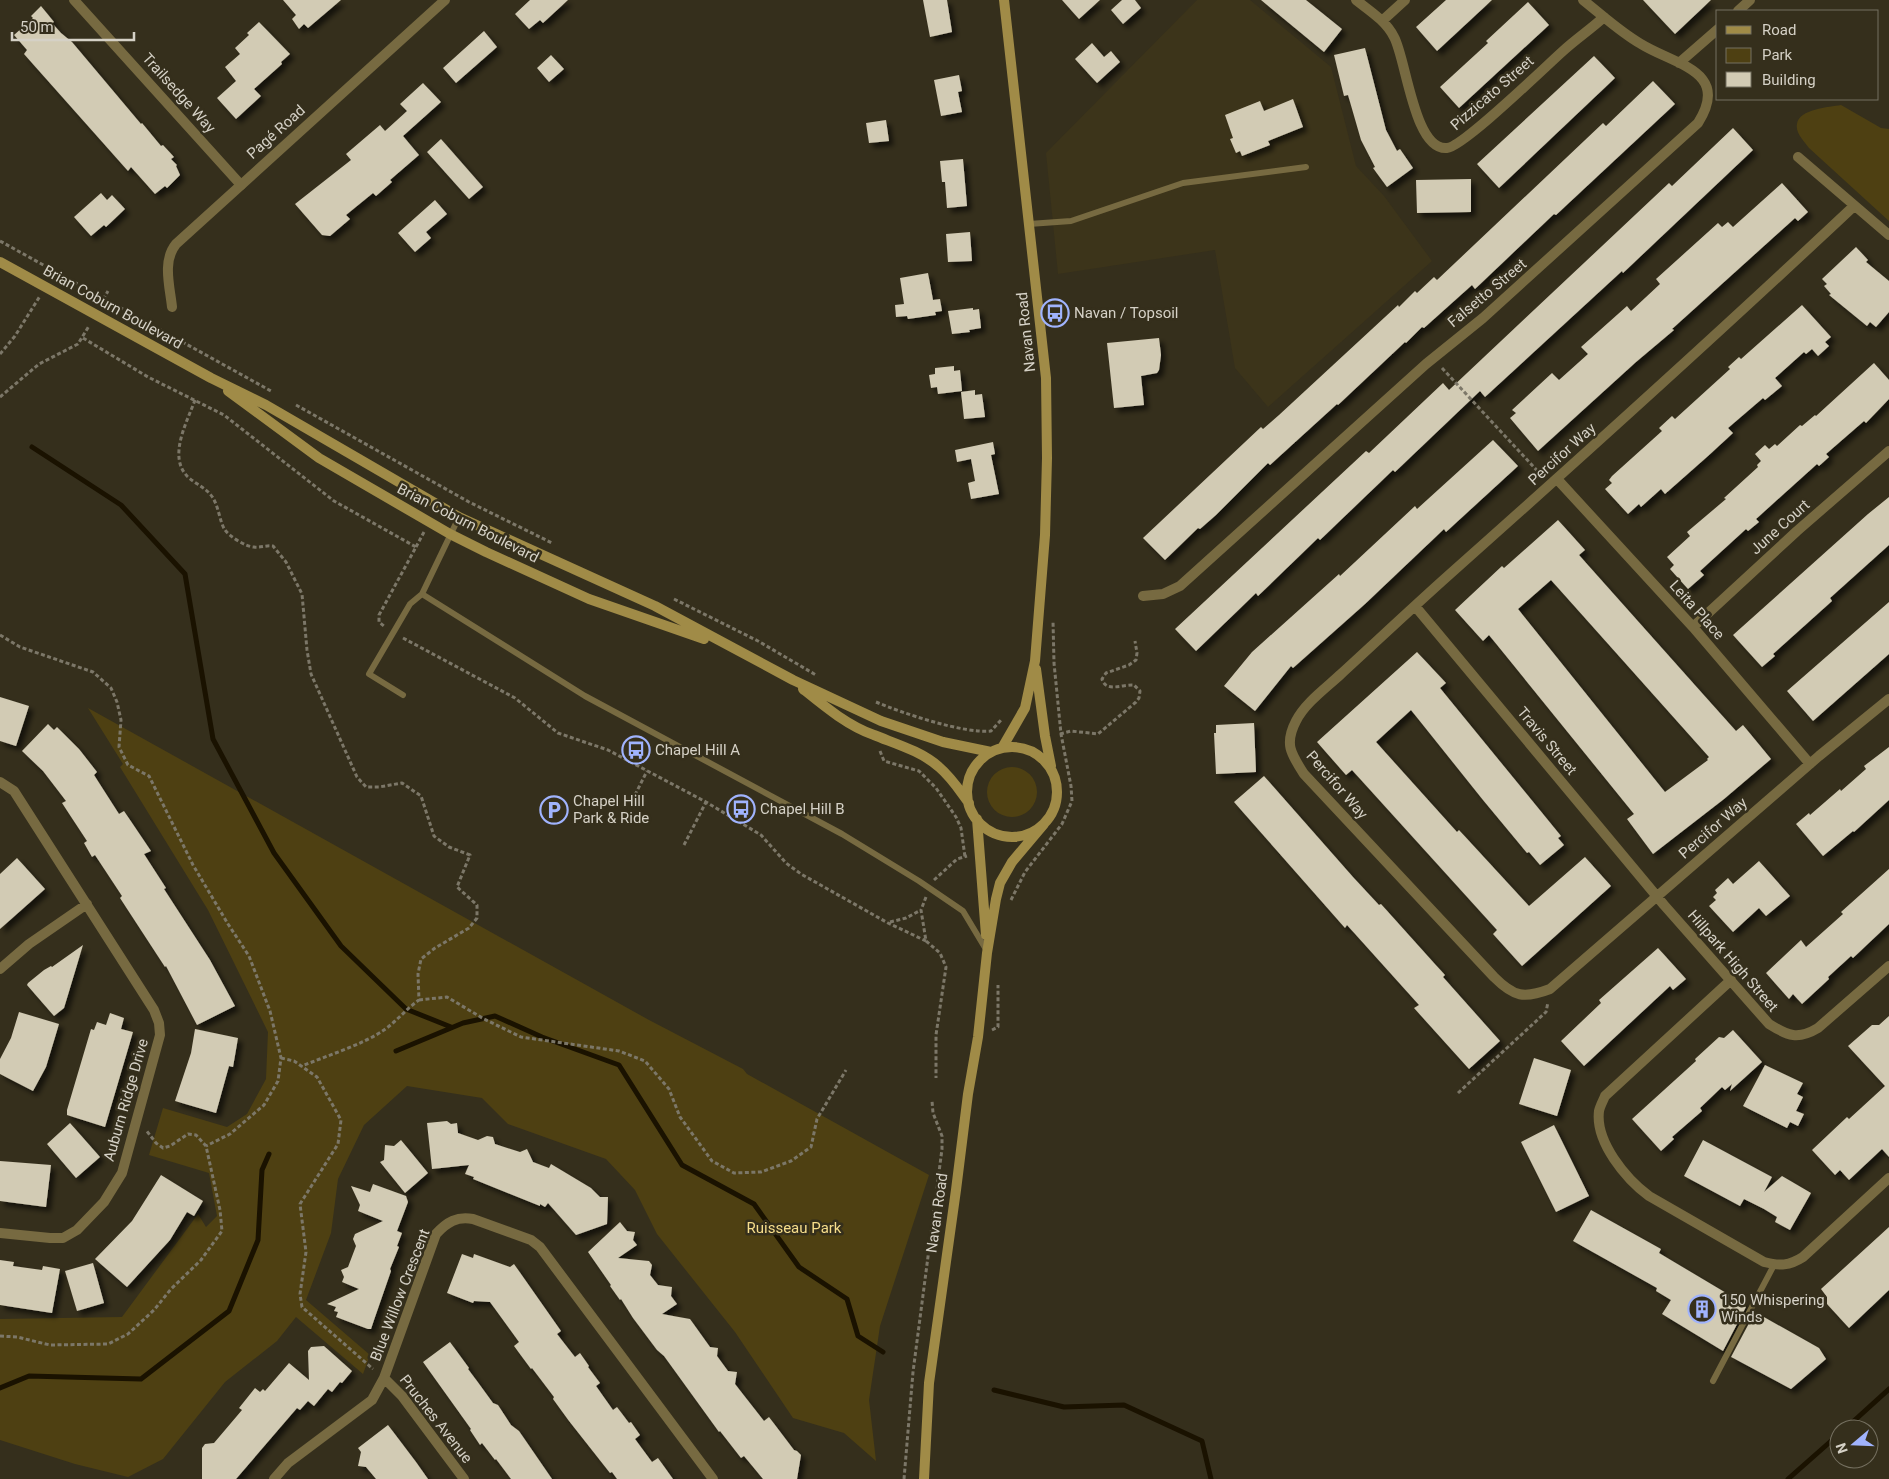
<svg xmlns="http://www.w3.org/2000/svg" width="1889" height="1479" viewBox="0 0 1889 1479" font-family="Roboto,sans-serif">
<style>
.built{fill:#3c341a}
.green{fill:#4e4012}
.lines{fill:none;stroke-linecap:round;stroke-linejoin:round}
.stream{stroke:#1a1200;stroke-width:5}
.building{fill:#d2cbb4;fill-rule:evenodd;filter:url(#shadow)}
.path{stroke:#7c7768;stroke-width:3;stroke-dasharray:4 2.5;stroke-linecap:butt}
.service{stroke:#776a41;stroke-width:6}
.minor{stroke:#776a41;stroke-width:10}
.tertiary{stroke:#776a41;stroke-width:10}
.secondary{stroke:#a08b47;stroke-width:10}
.labels{text-anchor:middle;stroke-width:5;stroke-linejoin:round;paint-order:stroke}
.street-label{font-size:15px;fill:#d5d1c6;stroke:#352f1c}
.poi-label{font-size:15px;fill:#d5d1c6;stroke:#352f1c;text-anchor:start}
.park-label{font-size:15px;fill:#f6dd8b;stroke:#352f1c}
</style>
<defs>
<filter id="shadow"><feDropShadow dx="4.5" dy="4.5" stdDeviation="2.5" flood-color="#0009"/></filter>
</defs>
<rect width="100%" height="100%" fill="#352f1c"/>
<path class="built" d="M1197,0h53l81,67 25,99 28,30 48,65 -164,146 -33,-39 -20,-118 -157,24 -12,-121z"/>
<path class="green" d="M1841,105l40,23 8,1v92l-80,-73c-4,-6 -14,-15 -12,-24 2,-15 32,-17 44,-19z
M88,708l561,312 94,49 4,5 182,101 -49,151 -11,74 7,61 -32,-28 -51,-15 -58,-86 -78,-98 -22,-44 -29,-31 -98,-35 -26,-26 -75,-12 -43,39 -26,54 -7,54 -25,67 64,55 -7,19 -67,-57 -19,24 -52,41 -62,77 -35,18 -53,-13 -75,-24v-121l122,-2 76,-103 8,13 11,-11 -8,-43 -60,-18 14,-47 64,19 20,-13 19,-35 2,-47 -60,-122 -88,-143 3,-3z
M987 792a25 25 0 1 1 50 0a25 25 0 1 1-50 0Z"/>
<g class="lines">
<path class="stream" d="M32,447l89,58 64,69 28,165 61,114 67,93 65,63 45,18
M396,1051l67,-28 32,-7 47,21 77,28 63,100 72,39 45,63 48,32 11,37 25,16
M0,1388l29,-12 112,3 88,-68 29,-71 4,-70 7,-16
M994,1390l70,17 60,-2 78,36 9,38
M1845,1429l44,-40
M1788,1479l51,-45"/>
</g>
<path class="building" d="M283,0h58l-33,28 -4,-4 -5,5 -7,-10 4,-4z
M530,0h38l-25,23 -3,-3 -11,9 -14,-15z
M923,0h24l5,32 -22,5z
M1062,0h38l-21,19z
M1122,0h13l6,8 -18,16 -12,-14z
M1261,0h45l36,29 -18,23z
M1446,0h46l-55,51 -21,-24z
M1643,0h68l-36,34z
M1528,2l21,23 -90,83 -19,-21 48,-44 -2,-2z
M41,6l13,16 -2,1 9,10 11,9 69,82 1,-1 19,23 2,-1 11,12 -3,2 6,6 -1,1 4,9 -13,13 -2,-2 -10,8 -24,-27 -3,4 -104,-117 3,-4 -13,-15 19,-17 -2,-2z
M259,22l31,32 -9,8 1,2 -28,25 7,7 -25,23 -19,-21 19,-17 -11,-14 15,-13 -5,-6 14,-13 -2,-2z
M484,31l13,16 -41,36 -13,-15z
M1092,43l12,14 7,-6 9,11 -23,21 -22,-24z
M1365,48l21,82 11,21 3,-2 13,19 -26,19 -14,-19 2,-1 -14,-27 -13,-45 -4,1 -10,-41z
M551,55l13,14 -15,13 -12,-14z
M1594,56l21,22 -116,110 -22,-24z
M959,75l3,16 -4,1 4,20 -21,4 -7,-36z
M1653,81l22,23 -119,111 -2,-1 -79,75 -3,-4 -48,43 -2,-1 -16,16 -1,-1 -67,63 -1,-1 -67,61 -2,-2 -52,52 -16,14 -2,-1 -33,32 -22,-22 118,-111 2,2 16,-14 119,-110 1,2 16,-16 2,2 17,-16 3,3 166,-157 3,3z
M423,83l18,19 -38,34 16,19 -29,25 2,2 -16,14 -3,-3 -27,22 4,4 -20,17 -8,-1 -27,-31 56,-44 -5,-6 34,-29 5,6 22,-20 -7,-7z
M1293,99l10,28 -35,14 2,4 -28,11 -2,-5 -4,2 -6,-14 3,-1 -8,-23 35,-14 4,10z
M886,120l3,21 -20,2 -3,-20z
M1733,128l20,22 -130,123 -1,-2 -137,126 -5,-6 -85,81 -2,-2 -73,70 -2,-2 -60,58 -2,-3 -60,58 -21,-22 191,-178 3,2 74,-70 6,7 220,-207 3,3z
M441,139l42,48 -14,12 -42,-47z
M963,159l4,47 -20,2 -2,-26h-3l-2,-21z
M1471,179v33l-54,1 -1,-33z
M1782,183l26,29 -10,9 -3,-3 -123,111 2,1 -38,32 -98,89 -28,-33 6,-5 -4,-3 40,-37 7,7 29,-26 -7,-7 46,-41 4,5 29,-27 -4,-5 62,-56 4,4 6,-5 5,5z
M101,193l6,7 5,-5 13,14 -19,18 -2,-2 -13,11 -17,-19z
M435,200l12,14 -21,18 5,6 -16,14 -17,-19z
M970,232l2,29 -24,1 -2,-28z
M1856,247l12,13 -2,2 23,19v31l-13,15 -6,-5 -3,4 -38,-31 2,-1 -7,-8 3,-2 -5,-5z
M928,273l5,27 7,-1 2,12 -7,1 1,3 -28,4 -1,-3 -11,1 -1,-12 9,-1 -4,-26z
M1802,305l29,32 -6,5 4,4 -11,10 -6,-7 -6,5 -2,-2 -29,26 7,8 -17,14 -2,-2 -35,30 5,5 -25,23 -43,38 -4,-5 -20,18 -2,-3 -11,10 -23,-25 7,-6 -3,-3 3,-4 50,-45 -3,-3 13,-12 3,3 55,-50 -2,-2 11,-10 2,2z
M973,308v2l6,-1 2,19 -12,2 1,2 -18,2 -4,-23z
M1159,338l2,17 -2,15 -2,3 -16,3 3,29 -30,3 -7,-65z
M1874,363l15,17v19l-23,24 -2,-2 -38,33 3,3 -10,9 -2,-2 -61,55 3,3 -11,9 -2,-2 -46,42 4,4 -16,14 -18,-20 4,-4 -7,-8 23,-21 -3,-4 39,-33 -2,-1 34,-31 -1,-2 4,-4 -6,-7 10,-9 4,4 6,-5 2,2 23,-21 2,1 13,-11 1,1z
M954,366v5l6,-1 2,21 -24,3 -1,-7 -6,1 -2,-13 6,-1v-6z
M975,390v5l7,-1 3,23 -21,2 -3,-27z
M1493,440l25,26 -72,66 -2,-3 -79,75 -72,64 -2,-2 -36,45 -31,-25 28,-34 87,-78 1,2 75,-70 2,3z
M993,442l2,12 -4,1 8,39 -28,5 -3,-16 7,-2 -4,-22 -14,3 -2,-12z
M1889,497v48l-59,53 2,3 -59,53 2,2 -13,11 -29,-32 135,-121z
M1558,520l27,30 -6,5 123,138 34,38 7,-6 28,34 -47,40 -71,55 -26,-35 7,-5 -145,-179 -6,6 -28,-31 47,-44 2,2zM1551,580l158,177 -2,2 1,1 -43,32 -147,-183z
M1889,602v52l-76,67 -26,-30z
M1417,652l29,31 -6,5 121,148 -3,2 6,7 -24,20 -11,-13 -2,1 -44,-53 -72,-90 -35,32 81,90 2,-2 70,76 56,-49 26,29 -89,80 -29,-32 4,-4 -145,-160 -6,5 -29,-33z
M0,697l29,9 -13,40 -16,-5z
M1254,723l2,49 -40,2 -2,-41h2v-8z
M48,724l6,6 3,-3 22,22 18,23 -3,3 25,39 5,-3 27,40 -7,3 22,34 -2,1 46,71 25,46 -38,19 -31,-59 -1,1 -45,-69 2,-2 -27,-41 -3,2 -8,-14 3,-2 -25,-38 4,-2 -23,-30 -21,-20z
M1889,747v53l-35,32 -1,-1 -30,25 -27,-32 13,-11 1,2 30,-26 1,2 25,-22 -2,-3z
M1264,776l89,101 26,28 2,-1 53,59 11,12 -2,2 57,64 -31,28 -55,-61 5,-3 -72,-80 -2,3 -111,-126z
M17,858l28,31 -45,40v-55z
M1759,861l31,35 -24,20 -7,-8 -26,24 -24,-26 7,-6 -3,-3 4,-4 -2,-3 13,-12 5,6z
M1889,869v55l-36,34 -2,-2 -23,21 1,2 -27,25 -9,-10 -4,5 -23,-26 35,-33 5,7 37,-33 -2,-2z
M83,945l-19,63 -10,8 -27,-31 1,-2 16,-13 7,-4 1,1z
M1658,948l28,31 -13,11 -3,-4 -86,80 -23,-25 40,-38 -2,-3z
M19,1012l40,12 -13,43 -13,24 -33,-17v-15l11,-21z
M110,1013l14,5 -3,11 12,3 -28,95 -38,-12v-5l24,-81 3,1 3,-8 9,3z
M1889,1016v141l-7,-8 -33,31 -9,-10 -5,5 -23,-25 35,-33 2,2 36,-33 -37,-40 24,-21h7z
M195,1029l43,9 -5,29 -4,-1 -13,47 -41,-12 16,-48z
M1733,1030l29,32 -32,29 2,-7 -7,6 -3,-3 -22,21 2,3 -30,26 2,2 -13,12 -29,-32 64,-58 -1,-2 24,-22 5,1z
M1534,1058l37,12 -14,46 -38,-12z
M1765,1065l38,18 -6,11 6,3 -7,14 8,3 -6,12 -8,-4 -3,6 -44,-22z
M447,1121l4,3 6,-1 1,10 20,7 9,-4 6,1 2,7 25,8 7,-3 6,13 16,6 2,-4 40,24 9,9h8l-1,27 -31,11 -28,-32 -3,4 -5,-3v2l-67,-27 1,-2 -9,-3 4,-9 -37,4 -5,-46z
M70,1123l30,34 -24,21 -29,-34z
M1554,1125l35,71 -33,16 -35,-70z
M401,1140l27,33 -23,20 -25,-31 4,-2 1,-15 9,1z
M1703,1140l69,37 -8,15 18,-16 29,17 -21,37 -15,-8 2,-5 -13,-8 -20,-10 -4,7 -56,-30z
M0,1161l51,4 -5,42 -46,-6z
M161,1175l42,26 -9,15 -7,-4 -17,28 -43,47 -32,-28 37,-38z
M373,1184l33,12 2,6 -11,29 5,2 -5,13 2,1 -9,22 1,2 -17,49 -3,9h-3l-32,-12 2,-5 -4,-1 2,-4 -9,-3 32,-15 -17,-7 2,-5 -3,-7 7,-3 8,-21 -3,-7 2,-5 28,-13 -25,-10 2,-6 -9,-19 19,6z
M1591,1210l70,39 -2,4 84,50 -1,2 4,2 -23,44 -61,-37 9,-14 -15,-9 1,-3 -84,-47z
M620,1222l7,9 8,1 -2,8 4,5 -19,13 31,3 3,4 -2,10 8,10 14,2 -1,9 6,8 -15,10 28,5 20,28 8,1 -1,8 11,15 9,1 -2,12 29,37 5,-4 25,33 3,1 4,4 -4,24h-34l-19,-23 -3,2 -21,-27 -1,1 -55,-76 -7,-6 -24,-32 -12,-19 -1,1 -10,-14 1,-1 -23,-33z
M1889,1227v63l-40,38 -22,-24v-7l-6,-8z
M462,1254l11,4 1,-4 36,13 4,-3 47,67 -4,3 18,23 5,-4 9,13 -1,1 12,16 -4,3 17,24 4,-3 12,16 2,-1 9,13 -5,4 17,23 6,-4 15,21h-56l-5,-7 -2,1 -41,-52 -16,-22 1,-2 -22,-29 -1,1 -17,-23 5,-4 -29,-40 -16,-1 -1,2 -26,-10z
M0,1260l14,2 -1,4 29,4 1,-4 17,3 -8,44 -52,-8z
M93,1263l11,40 -27,8 -12,-40z
M1755,1312l64,36 7,11 -35,30 -56,-30 -4,-2z
M450,1342l19,26 -1,1 9,12 16,22 5,2 13,20 8,6 33,48h-41l-15,-20 -1,1 -13,-17 -2,2 -10,-15 1,-1 -48,-67z
M324,1346l28,25 -10,12 -2,-1 -8,10 -4,-3 -14,17 -6,-5 -8,9 -3,-2 -61,71h-34v-31l3,-4 9,-1 28,-33 -3,-2 16,-20 5,4 3,-3 2,2 24,-28 20,17 -1,-29 3,-4z
M388,1425l28,37 12,17h-52l-10,-12 -8,-1 3,-14 -3,-4z"/>
<g class="lines">
<path class="path" d="M0,241l271,150
M100,305l8,-14
M83,338l65,39 76,38 110,86 82,46 -37,68v7l6,5
M0,354l15,-18 25,-40
M1442,368l101,109
M0,397l39,-33 39,-20 11,-18
M195,400c-8,22 -27,56 -8,76 8,8 20,12 26,22 6,10 7,25 12,32 4,6 21,17 29,17 6,1 12,-2 19,-1l13,16 16,32 5,56 4,24 46,103 9,10h13l23,-4 19,13 13,40 15,11 21,8 -13,32 20,18v13l-8,10 -34,20 -14,11 -3,15 1,26c-13,9 -22,21 -35,30 -20,14 -58,26 -82,36
M296,405l173,97 83,41
M416,547l8,-15
M674,599l84,42 58,34
M0,635l20,12 73,25 18,16 6,14 4,18 -2,27 9,18 21,11 44,89 35,59 21,32 21,55 11,47 -3,23 -14,24 -34,29 -24,12
M403,638l112,60 43,35 50,17 98,52 55,33 25,28 15,11 87,49 38,18
M876,702c26,11 88,32 115,29l10,-11
M1060,734l11,-3 27,3 38,-32 3,-4 1,-7 -6,-6c-11,-1 -28,8 -32,-6l4,-6 23,-8 7,-5 1,-7 -2,-12
M880,751l4,10 35,10 17,17 20,29 5,11 4,29
M635,795l12,-24
M684,845l22,-43
M934,880l23,-21 10,-3
M926,897l-5,13 5,31 14,12 6,14 -10,68v43
M1011,900l14,-28 37,-48 10,-23 -1,-15 -10,-52 -7,-71 -1,-42
M890,922l16,-4 15,-8
M419,1000l28,-3 37,22 37,18 98,14 26,10 24,28 11,28 32,44 22,12 27,-1 30,-11 20,-14 6,-28 29,-49
M992,1030l6,-3v-42
M281,1058l13,3 23,16 24,43 -3,24 -38,60 6,48 -6,42 2,13 71,62
M1458,1093l88,-81 2,-10
M0,1336l17,1 33,8 58,-1 20,-10 26,-24 17,-21 30,-29 21,-29 -2,-21 -14,-64 -10,-11 -8,-1 -18,12 -7,2 -7,-5 -10,-13
M904,1479l9,-107 29,-223v-13l-9,-23 -1,-12"/>
<path class="service" d="M1029,224l42,-3 112,-38 123,-16
M422,594l163,102 257,138 77,47 44,30 24,40
M403,695l-34,-21 41,-70 12,-10 37,-77
M1713,1381l61,-116"/>
<path class="minor" d="M74,0l167,185
M1356,0c14,11 30,21 38,37 12,21 20,114 53,111 16,-1 98,-81 116,-97 13,-12 28,-22 41,-34
M1738,11l12,-11
M1382,21l23,-21
M1679,63l39,-34
M1798,157l91,78
M1854,206c-133,125 -268,247 -404,368 -37,33 -73,67 -109,100 -15,14 -36,29 -45,47 -12,23 -5,33 8,53l190,203c20,20 30,22 56,12l269,-233 70,-57
M1557,479l136,148 117,137
M1143,596l20,-2 17,-8 246,-222 57,-46 215,-195c33,-52 -23,-58 -57,-79 -21,-12 -39,-29 -58,-44
M1415,606l249,299 105,119c19,12 29,16 49,4l71,-62
M1693,627l104,-96 92,-80
M0,782l14,9 140,219 5,13 1,12 -38,138 -18,29 -27,28 -14,8h-13l-50,-5
M0,969l29,-25 58,-40
M1731,980l-126,116c-2,5 -5,10 -6,15 -4,31 27,68 50,85l115,66c16,4 25,4 39,-5l86,-79
M384,1378l18,18 62,83
M274,1479l14,-16 84,-63 12,-22 52,-144c11,-12 21,-18 37,-15l58,21 9,7 173,232"/>
<path class="tertiary" d="M172,307c-2,-20 -10,-46 4,-63l269,-244"/>
<path class="secondary" d="M0,262l211,116 55,27 193,112 196,89 138,74 88,41 62,21 48,10
M228,391l91,67 131,76 36,18 103,47 115,40
M1036,669l9,67 6,30
M803,689c21,17 45,37 71,46 22,9 47,16 65,32 12,10 21,24 30,36
M967 792a45 45 0 1 1 90 0a45 45 0 1 1-90 0Z
M1002,748l23,-40 10,-47 10,-126 2,-77 -1,-80 -42,-378
M977,819l9,116
M924,1479l5,-96 27,-193 12,-96 10,-57 9,-84 9,-54 4,-16 12,-21 32,-38"/>
</g>
<defs>
<g id="bus-ring" transform="scale(1.4375)"><circle r="9.5" fill="#352f1c" stroke="#a0b3fd" stroke-width="1.5"/><path d="M-5-6H5V4H4V6H2V4H-2V6H-4V4H-5ZM-3.5-4V0h7V-4ZM-3.5 1.2v1.5H-2V1.2ZM2 1.2v1.5H3.5V1.2Z" fill="#a0b3fd"/></g>
<g id="parking-ring" transform="scale(1.4375)"><circle r="9.5" fill="#352f1c" stroke="#a0b3fd" stroke-width="1.5"/><path d="M-3.5-5.5H1a3.5 3.5 0 0 1 0 7H-1V5.5H-3.5ZM-1-3.4V-.6H.8a1.4 1.4 0 0 0 0-2.8Z" fill="#a0b3fd"/></g>
<g id="building-ring" transform="scale(1.4375)"><circle r="9.5" fill="#352f1c" stroke="#a0b3fd" stroke-width="1.5"/><path d="M-4-6H4V6H1V3H-1V6H-4ZM-2.5-4.3h1.7v1.8h-1.7ZM.8-4.3h1.7v1.8H.8ZM-2.5-1h1.7V.8h-1.7ZM.8-1h1.7V.8H.8Z" fill="#a0b3fd"/></g>
</defs>
<g fill-rule="evenodd">
<use href="#bus-ring" x="1055" y="313"/>
<use href="#bus-ring" x="636" y="750"/>
<use href="#bus-ring" x="741" y="809"/>
<use href="#parking-ring" x="554" y="810"/>
<use href="#building-ring" x="1702" y="1309"/>
</g>
<g class="labels">
<g class="street-label">
<text transform="translate(179 93) rotate(48)" y="5">Trailsedge Way</text>
<text transform="translate(1492 93) rotate(-41)" y="5">Pizzicato Street</text>
<text transform="translate(276 132) rotate(-42)" y="5">Pagé Road</text>
<text transform="translate(1487 293) rotate(-40)" y="5">Falsetto Street</text>
<text transform="translate(113 307) rotate(29)" y="5">Brian Coburn Boulevard</text>
<text transform="translate(1026 332) rotate(-96)" y="5">Navan Road</text>
<text transform="translate(1562 454) rotate(-42)" y="5">Percifor Way</text>
<text transform="translate(468 523) rotate(27)" y="5">Brian Coburn Boulevard</text>
<text transform="translate(1780 527) rotate(-42)" y="5">June Court</text>
<text transform="translate(1697 610) rotate(48)" y="5">Leita Place</text>
<text transform="translate(1547 741) rotate(50)" y="5">Travis Street</text>
<text transform="translate(1337 785) rotate(49)" y="5">Percifor Way</text>
<text transform="translate(1713 828) rotate(-41)" y="5">Percifor Way</text>
<text transform="translate(1733 961) rotate(49)" y="5">Hillpark High Street</text>
<text transform="translate(126 1100) rotate(-74)" y="5">Auburn Ridge Drive</text>
<text transform="translate(937 1213) rotate(-82)" y="5">Navan Road</text>
<text transform="translate(400 1295) rotate(-69)" y="5">Blue Willow Crescent</text>
<text transform="translate(436 1419) rotate(52)" y="5">Pruches Avenue</text>
</g>
<g class="poi-label">
<text x="1074" y="318">Navan / Topsoil</text>
<text x="655" y="755">Chapel Hill A</text>
<text x="573" y="806">Chapel Hill<tspan x="573" dy="17">Park &amp; Ride</tspan></text>
<text x="760" y="814">Chapel Hill B</text>
<text x="1721" y="1305">150 Whispering<tspan x="1721" dy="17">Winds</tspan></text>
</g>
<g class="park-label">
<text x="794" y="1233">Ruisseau Park</text>
</g>
</g>
<rect x="1716" y="10" width="162" height="90" fill="#352f1c" stroke="#757060"/>
<rect x="1726" y="26" width="25" height="8" fill="#a08b47" stroke="#757060"/>
<text x="1762" y="35" font-size="15" fill="#d5d1c6">Road</text>
<rect x="1726" y="48" width="25" height="15" fill="#4e4012" stroke="#757060"/>
<text x="1762" y="60" font-size="15" fill="#d5d1c6">Park</text>
<rect x="1726" y="72" width="25" height="15" fill="#d2cbb4" stroke="#757060"/>
<text x="1762" y="85" font-size="15" fill="#d5d1c6">Building</text>
<g transform="translate(1854 1444) rotate(251)"><circle r="24" fill="#352f1c" stroke="#757060"/>
<path d="M0-4L9 19L0 12L-9 19Z" fill="#a0b3fd"/>
<text y="-8" font-size="14" font-weight="bold" text-anchor="middle" fill="#d5d1c6">N</text>
</g>
<path d="M12 32v8h122v-8" fill="none" stroke="#d5d1c6" stroke-width="2.5"/>
<text x="20" y="32" font-size="15" fill="#d5d1c6" stroke="#352f1c" stroke-width="4" paint-order="stroke">50 m</text>
</svg>
